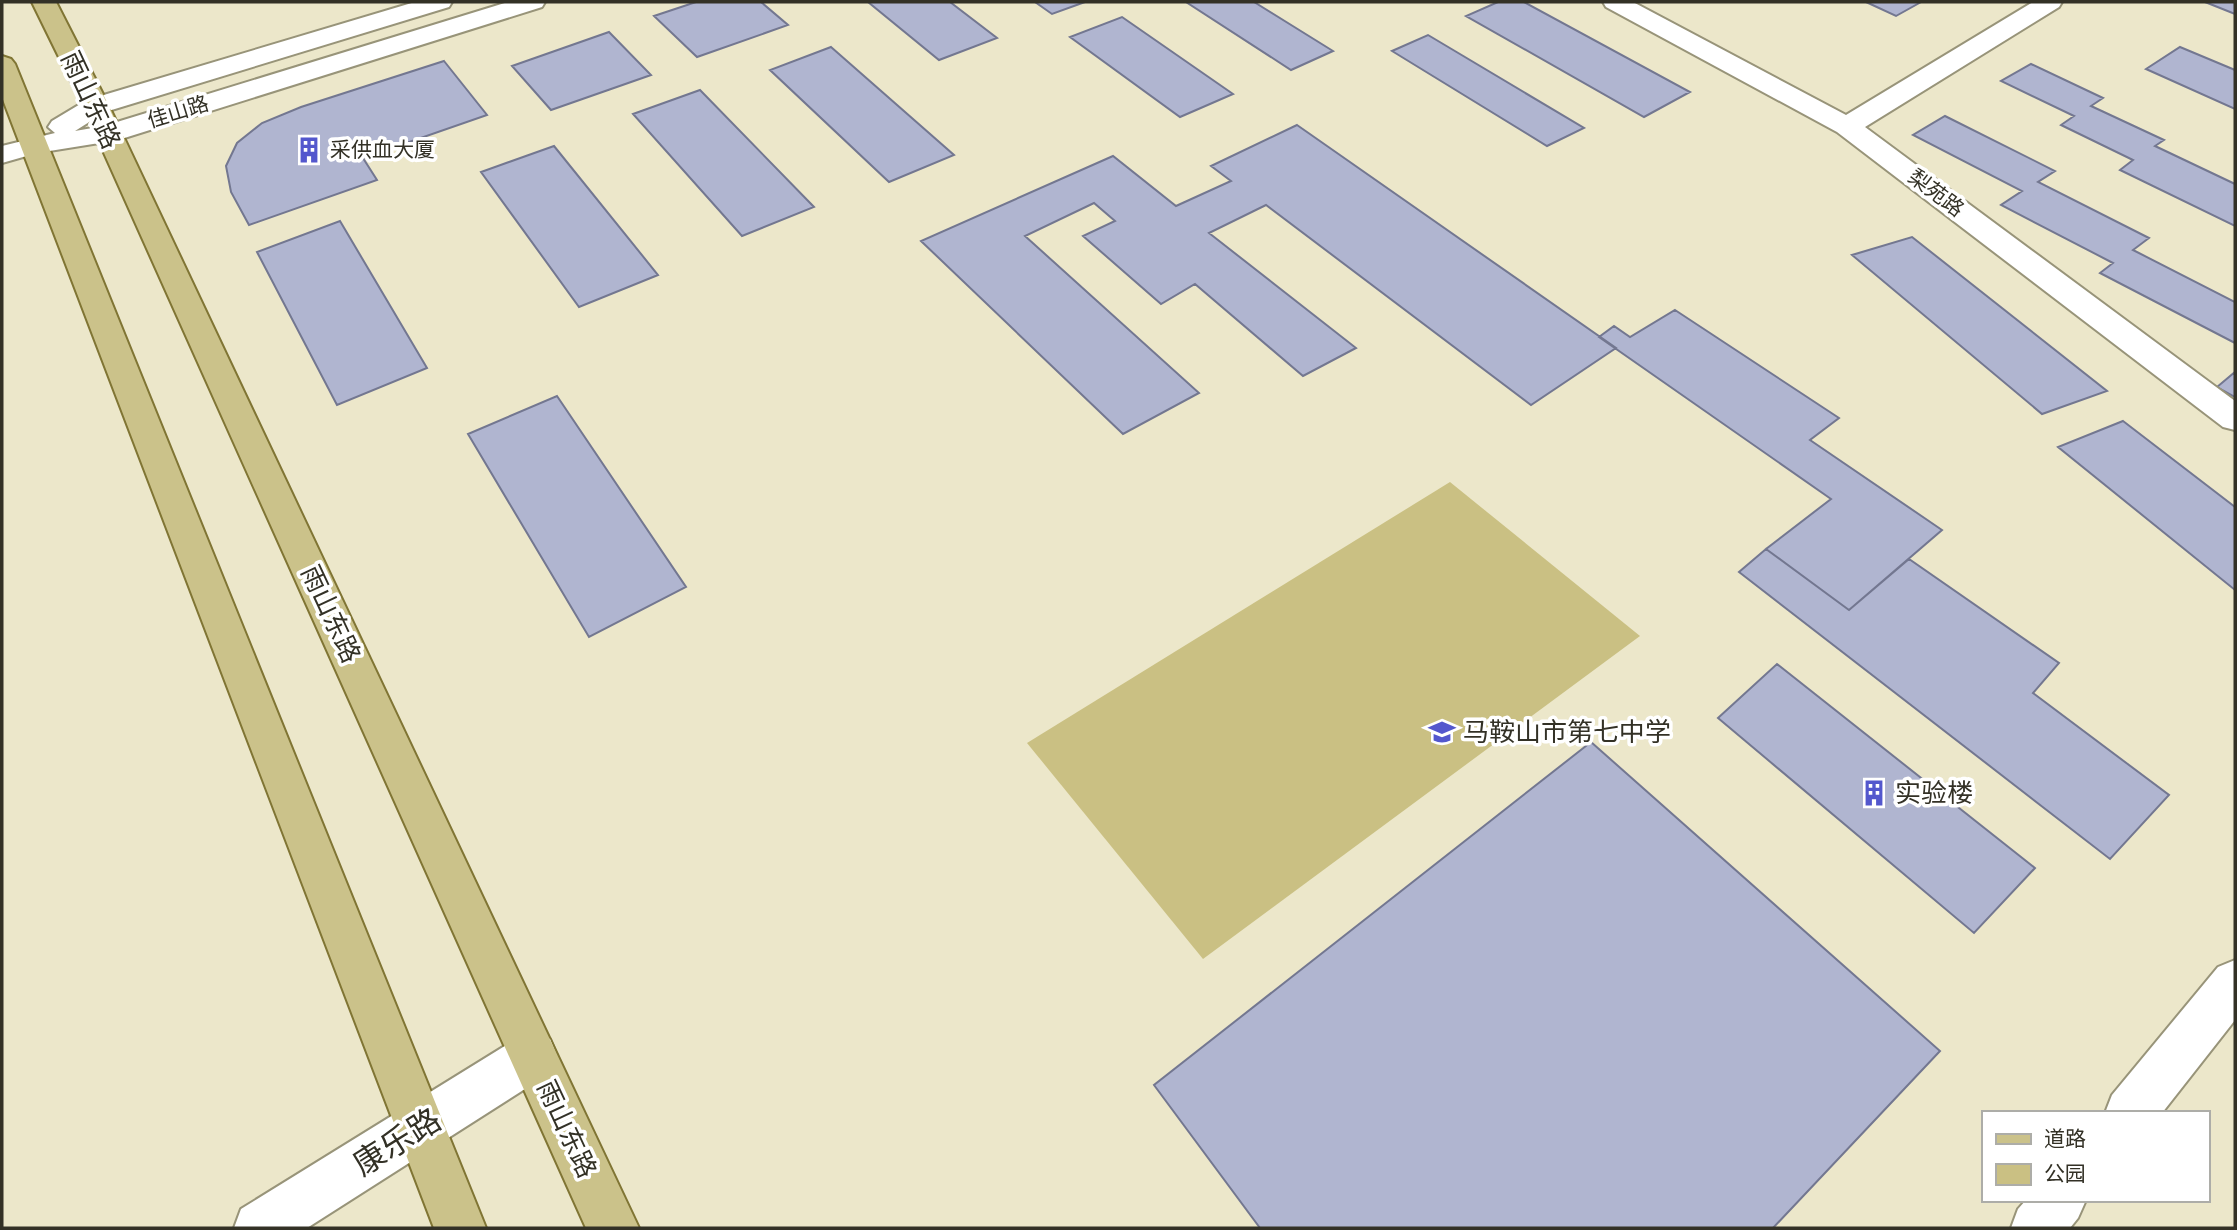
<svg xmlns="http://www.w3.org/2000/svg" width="2237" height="1230" viewBox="0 0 2237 1230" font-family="'Alegreya Sans','Noto Sans SC',sans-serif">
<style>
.green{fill:#cac083}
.building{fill:#b0b5d0;stroke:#737790;stroke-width:2}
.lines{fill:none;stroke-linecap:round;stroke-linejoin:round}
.minor-casing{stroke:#989479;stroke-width:4}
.tertiary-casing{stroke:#989479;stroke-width:4}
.primary-casing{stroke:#807534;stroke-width:4}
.minor{fill:#fff;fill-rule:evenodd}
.tertiary{fill:#fff;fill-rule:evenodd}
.primary{fill:#cbc28a;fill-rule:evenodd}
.labels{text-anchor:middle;stroke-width:7;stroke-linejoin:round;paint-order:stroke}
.far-street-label{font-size:21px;fill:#333126;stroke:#fff}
.far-poi-label{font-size:21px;fill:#333126;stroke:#fff;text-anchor:start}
.street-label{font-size:26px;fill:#333126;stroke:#fff}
.poi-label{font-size:26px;fill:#333126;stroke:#fff;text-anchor:start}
.near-street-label{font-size:32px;fill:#333126;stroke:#fff}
</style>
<rect width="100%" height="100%" fill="#ece7ca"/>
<path class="green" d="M1450,482l190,154 -437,323 -176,-216z"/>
<path class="building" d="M696,2h65l27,23 -91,32 -43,-41z
M868,2h82l47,36 -58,22z
M1035,2h50l-33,12z
M1186,2h68l79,49 -42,19z
M1498,2h26l166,90 -46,25 -178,-101z
M1866,2h55l-25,14z
M2205,2h30v12z
M1122,17l111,77 -53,23 -110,-80z
M609,32l42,43 -100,35 -39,-44z
M1428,35l156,93 -37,18 -155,-95z
M831,47l123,108 -65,27 -119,-112z
M2180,47l55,23v39l-89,-40z
M444,61l43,54 -124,43 14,22 -128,45 -18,-33 -5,-26 11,-23 25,-20 39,-16z
M2031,64l72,34 -12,8 73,34 -9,6 80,38v42l-115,-56 13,-10 -72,-35 13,-9 -73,-35z
M700,90l114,117 -72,29 -109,-122z
M1945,116l110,55 -17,11 111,56 -16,12 102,52v41l-135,-70 13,-10 -112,-58 21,-14 -109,-56z
M1297,125l319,223 -85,57 -265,-200 -57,28 147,115 -53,28 -108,-92 -34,20 -78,-68 32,-15 -21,-18 -69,33 174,157 -76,41 -202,-193 192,-85 63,50 55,-25 -20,-15z
M554,146l104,129 -79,32 -98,-135z
M340,221l87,147 -90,37 -80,-153z
M1912,237l195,154 -65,23 -190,-159z
M1675,310l164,108 -29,22 132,90 -93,80 -83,-61 65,-50 -232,-162 15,-11 16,11z
M2235,372v25l-18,-10z
M557,396l129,191 -97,50 -121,-203z
M2123,421l112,86v83l-177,-143z
M1766,549l83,61 60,-51 150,104 -26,30 136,102 -59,64 -371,-287z
M1777,664l258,204 -61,65 -256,-215z
M1591,742l349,309 -167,177h-513l-106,-143z"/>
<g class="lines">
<g class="minor-casing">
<path id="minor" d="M1603,2h30l213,113 187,-113h29l-3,5 -194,120 370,274v29l-12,-3 -386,-295 -231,-125z
M2235,960v60l-73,93h-57l7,-18 106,-128z
M2026,1200h60l-8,18 -8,10h-59l7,-19z"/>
</g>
<g class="tertiary-casing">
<path id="tertiary" d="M415,2h37l-3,5 -344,105 -30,19 29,-5 404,-124h37l-3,5 -424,133 -81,13 -35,10v-17l53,-13 -7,-6 4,-6 35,-21z
M533,1032l17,7 7,17 -7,17 -243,155h-73l7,-19 275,-170z"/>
</g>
<g class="primary-casing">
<path id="primary" d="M32,2h24l53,104 530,1122h-53l-503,-1122z
M2,56l9,3 4,5 471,1164h-52l-432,-1131z"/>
</g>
<use href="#minor" class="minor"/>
<use href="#tertiary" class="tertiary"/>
<use href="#primary" class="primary"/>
</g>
<defs>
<g id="building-bare" transform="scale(2.1)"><path d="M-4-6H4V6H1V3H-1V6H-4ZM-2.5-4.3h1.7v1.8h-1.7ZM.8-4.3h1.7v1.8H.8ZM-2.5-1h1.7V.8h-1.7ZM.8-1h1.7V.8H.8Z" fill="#5357cd" stroke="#fff" stroke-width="2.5" paint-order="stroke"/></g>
<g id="school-bare" transform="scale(2.1)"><path d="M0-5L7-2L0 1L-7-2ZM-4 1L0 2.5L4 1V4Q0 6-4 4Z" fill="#5357cd" stroke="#fff" stroke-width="2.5" paint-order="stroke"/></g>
</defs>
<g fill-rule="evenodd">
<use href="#building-bare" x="309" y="150"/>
<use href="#school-bare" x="1442" y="732"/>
<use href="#building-bare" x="1874" y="793"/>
</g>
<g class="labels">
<g class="far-street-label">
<text transform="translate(178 112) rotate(-17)" y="7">佳山路</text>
<text transform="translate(1936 193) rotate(37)" y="7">梨苑路</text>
</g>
<g class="far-poi-label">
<text x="330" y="157">采供血大厦</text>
</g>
<g class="street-label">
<text transform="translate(91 100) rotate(65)" y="9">雨山东路</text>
<text transform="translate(331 614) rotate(65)" y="9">雨山东路</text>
<text transform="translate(567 1129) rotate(65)" y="9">雨山东路</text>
</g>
<g class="poi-label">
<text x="1463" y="741">马鞍山市第七中学</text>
<text x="1895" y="802">实验楼</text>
</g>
<g class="near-street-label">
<text transform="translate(397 1142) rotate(-32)" y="11">康乐路</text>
</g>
</g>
<rect width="2237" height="1230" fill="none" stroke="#333126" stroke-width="7"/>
<rect x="1982" y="1111" width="228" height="91" fill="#ffffff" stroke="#adada8" stroke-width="2"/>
<rect x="1996" y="1134" width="35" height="10" fill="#cbc28a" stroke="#adada8" stroke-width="2"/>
<text x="2044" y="1146" font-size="21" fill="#333126">道路</text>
<rect x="1996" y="1164" width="35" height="21" fill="#cac083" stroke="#adada8" stroke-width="2"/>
<text x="2044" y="1181" font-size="21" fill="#333126">公园</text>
</svg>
